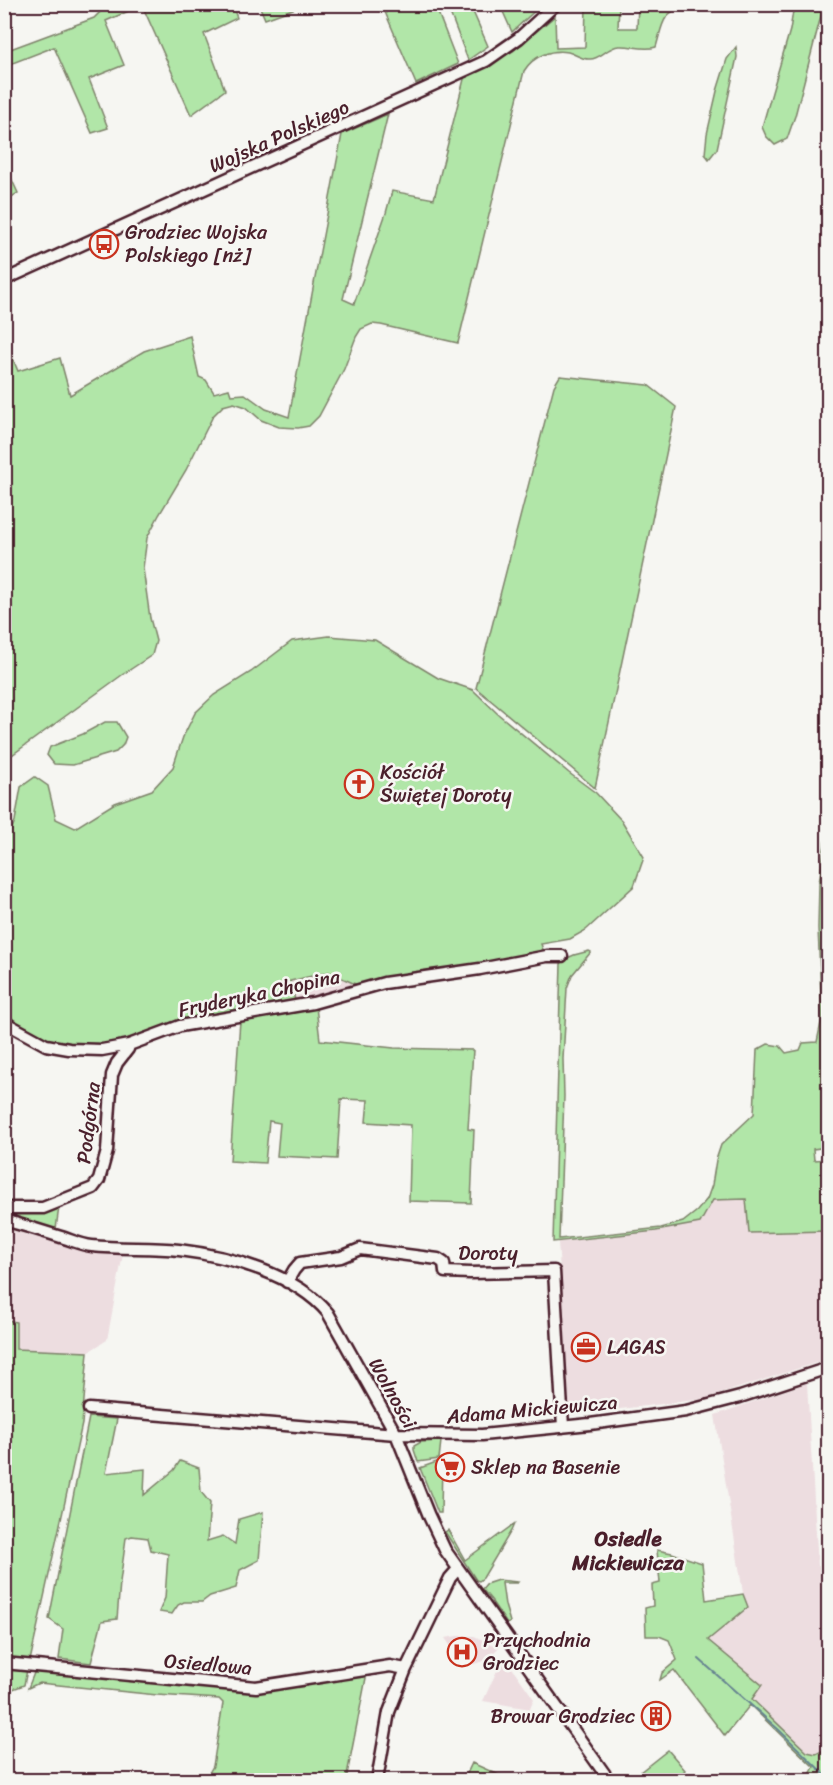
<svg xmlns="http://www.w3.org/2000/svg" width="833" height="1785" viewBox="0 0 833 1785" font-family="Sriracha,sans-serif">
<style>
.built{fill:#eddde0}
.green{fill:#b1e6a8;stroke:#7e826a;stroke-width:1.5}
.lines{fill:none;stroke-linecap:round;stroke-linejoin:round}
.stream{stroke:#668490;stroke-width:2}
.minor-casing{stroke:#4a1f2b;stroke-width:15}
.minor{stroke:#f6f6f2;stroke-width:10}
.labels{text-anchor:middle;stroke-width:5;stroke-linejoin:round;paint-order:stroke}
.street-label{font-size:20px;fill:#4a1f2b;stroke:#f6f6f2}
.poi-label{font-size:20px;fill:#4a1f2b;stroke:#f6f6f2;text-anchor:start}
.neighbourhood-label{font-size:21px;font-weight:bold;fill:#4a1f2b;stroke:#f6f6f2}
</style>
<rect width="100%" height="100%" fill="#f6f6f2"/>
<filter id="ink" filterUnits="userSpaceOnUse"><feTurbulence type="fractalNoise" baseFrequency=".0167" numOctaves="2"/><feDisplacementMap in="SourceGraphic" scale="12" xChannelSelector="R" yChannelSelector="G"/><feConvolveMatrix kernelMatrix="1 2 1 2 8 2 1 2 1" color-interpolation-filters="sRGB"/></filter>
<g filter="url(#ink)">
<path class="built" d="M329,972l26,12 -60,16 -5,-19z
M746,1199l3,34 79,-2v128l-124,40 -134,16 -12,-173 98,-11 44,-8 13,-23z
M4,1228l87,25 32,1 -16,86 -19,12 -72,-3v-27l-11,-3z
M807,1383l11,183 10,1v135l-4,49 -8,3 -9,-2 -55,-54 9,-14 -53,-45 40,-32 -5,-14 -28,-178z
M828,1453v112l-2,-30 -3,-81z
M457,1636h17l25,11 -12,13 -13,4 -12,-1 -17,-25z
M508,1662l26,37 -4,10 -47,-8 17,-37z"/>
<path class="green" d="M102,5h130l5,13 -33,16 21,56 -34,25 -49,-110 -36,16 18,44 -35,14 19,49 -16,5 -38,-86 -49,19v-15l89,-33 6,-6z
M259,5h45l-39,14z
M382,5h53l23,59 -42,20z
M447,5h23l18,41 -20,14z
M500,5h41l-29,27z
M586,5h33l-1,23h19l1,-23h47c-24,9 -22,19 -29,42 -13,4 -24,-2 -37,-1 -12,1 -18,13 -29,13 -8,1 -14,-5 -22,-7 -17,-3 -35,4 -44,19l-66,272 -77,-18 -9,-1 -11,5 -5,8 -12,32 -25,47 -10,10 -11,2 -19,-1 -18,-7 -15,-13 -12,-4 -11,3 -10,10 -27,54 -27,45 -12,23 -4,30 7,50 6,23 -4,14 -30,20 -117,85 -1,-422 14,33 42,-13 10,37 74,-44 46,-15 9,41 7,3 8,13 15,-4 2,6 14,-1 21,15 23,8 53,-283 46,-20 -45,185 11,5 32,-91 6,-22 42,8 31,-124 48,-24 42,-35 1,32 29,-1z
M794,5h25l3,7 -27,104 -8,23 -12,6 -9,-9 -4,-9 28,-97z
M736,47l1,10 -20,92 -8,10 -4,-5 2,-20 10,-43 10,-32z
M4,163l14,30 -13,8h-1z
M560,376l88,9 28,22 -81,381 -119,-100 78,-302z
M329,636l46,4 63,38 35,12 25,24 71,59 27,20 26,28 22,36 -10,29 -48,44 -16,9 -29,5 4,11 -190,29 -26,-12 -39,9 5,19 -102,19 -76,26 -53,2 -39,-16 -20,-20 -1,-164 11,-26 6,-34 14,-10 13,9 8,33 19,9 40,-25 37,-13 21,-23 10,-30 12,-24 19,-18 37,-23 41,-31z
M105,722h12l9,15 -3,8 -7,7 -43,13 -19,-1 -7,-9 3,-8 33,-13z
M828,825v322l-15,2 1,11 14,-1v72l-79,2 -3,-34 -33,1 -13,23 -44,8 -103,11 8,-278 2,-4 11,-5 15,-4 2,1 -19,23 -5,13 -4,71 1,37 -5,143 102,-11 22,-6 14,-11 10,-12 5,-14 4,-25 5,-15 33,-31 3,-64 11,-6 12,2 6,7 14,-3 3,-7 14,-1 5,-24 -4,-90 1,-45z
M316,1007l4,33 74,8 79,2 -5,79 6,1 -3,73 -62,-2 2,-76 -45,-3 2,-22 -27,-1 -4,60 -60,-3 3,-33 -11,-2 -4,42 -35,-2 10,-140z
M59,1207l-3,22 -51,-15v-3z
M4,1319l12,3v27l72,3 -6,72 -52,237 -25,-2z
M89,1417l28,2 -11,54 39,-4 -1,26 30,-25 6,-9 19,7 2,24 9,11 -3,38 16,-5 12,8 4,-25 24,-7 -4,48 -19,10 -4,18 -26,8 -8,6h-18l-6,3 -6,9 -13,-2 6,-14 3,-44 -17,-4 -3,-12 -16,-2 -6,2 -6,44 -3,37 -15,2 -11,42 -32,-4 4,-30 -14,-10z
M441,1441l-2,18 -21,3 -4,-12v-4l7,-4z
M442,1460l-1,53h-3l-18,-45z
M514,1524l-3,7 -28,47 -4,3 -3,-1 -31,-48 3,-2 17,30z
M657,1550l15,3 30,10 4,37 37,-6 5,13 -40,33 54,45 -10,14 55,53 9,2 8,-4 4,-48v78h-21l7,-13 -64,-62 -25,31 -51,-66 -14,10 2,-7 15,-13 -8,-20 -10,-4h-13l-1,-28 8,-2 -1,-21 8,-2z
M498,1580l20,2 -1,1h-15l3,22 5,17 -3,2 -15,-22v-1l-10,-12 4,-5z
M4,1668l23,2 -3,15 -19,7z
M36,1668l220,22 111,-17 -21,107h-141l8,-14 10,-63 -4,-4 -62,-4 -118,-12 -11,5z
M668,1750l17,20 -8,10h-47z
M472,1763l38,17h-46z"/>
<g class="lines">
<path class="stream" d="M699,1659l80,71 49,48"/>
<g class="minor-casing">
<path id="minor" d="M4,280l482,-219 33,-23 37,-34
M4,1022l42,23 23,4 33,1 27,-5 51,-19 133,-23 71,-20 96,-14 67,-13h15
M4,1208h39l50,-20 6,-8 8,-29 5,-76 5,-12 11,-14 1,-4
M4,1220c19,5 38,11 57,17 10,3 21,8 31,9 29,3 58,1 87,4 49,6 117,24 149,63l68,121 33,82 16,34 164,230
M287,1282l7,-12 6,-7 41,-6 19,-8 78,10 6,4 1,9 25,1 84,-2 9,156
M89,1409l307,25 86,1 108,-11 96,-13 54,-14 88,-29
M4,1663l252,24 134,-21 16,3
M377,1780l12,-68 17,-43 44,-91 8,-9"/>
</g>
<use href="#minor" class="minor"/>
</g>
</g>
<defs>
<g id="bus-ring" transform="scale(1.5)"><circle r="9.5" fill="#f6f6f2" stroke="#c8321e" stroke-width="1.5"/><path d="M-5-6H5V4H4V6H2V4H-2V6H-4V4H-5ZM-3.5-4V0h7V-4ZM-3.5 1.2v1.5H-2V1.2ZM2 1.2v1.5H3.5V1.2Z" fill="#c8321e"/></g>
<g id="church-ring" transform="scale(1.5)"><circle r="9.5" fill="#f6f6f2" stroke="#c8321e" stroke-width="1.5"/><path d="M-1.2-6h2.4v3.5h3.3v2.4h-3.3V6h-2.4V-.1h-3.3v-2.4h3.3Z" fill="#c8321e"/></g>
<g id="office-ring" transform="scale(1.5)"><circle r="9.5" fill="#f6f6f2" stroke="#c8321e" stroke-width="1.5"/><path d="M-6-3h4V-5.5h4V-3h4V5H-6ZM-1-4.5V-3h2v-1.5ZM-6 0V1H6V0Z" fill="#c8321e"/></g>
<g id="supermarket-ring" transform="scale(1.5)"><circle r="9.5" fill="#f6f6f2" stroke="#c8321e" stroke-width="1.5"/><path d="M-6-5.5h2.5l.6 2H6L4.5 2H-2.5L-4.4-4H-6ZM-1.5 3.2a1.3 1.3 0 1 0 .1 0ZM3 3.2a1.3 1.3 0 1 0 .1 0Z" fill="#c8321e"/></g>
<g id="hospital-ring" transform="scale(1.5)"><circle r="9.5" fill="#f6f6f2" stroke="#c8321e" stroke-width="1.5"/><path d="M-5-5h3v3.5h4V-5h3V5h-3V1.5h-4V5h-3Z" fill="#c8321e"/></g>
<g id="building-ring" transform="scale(1.5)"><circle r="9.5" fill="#f6f6f2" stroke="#c8321e" stroke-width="1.5"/><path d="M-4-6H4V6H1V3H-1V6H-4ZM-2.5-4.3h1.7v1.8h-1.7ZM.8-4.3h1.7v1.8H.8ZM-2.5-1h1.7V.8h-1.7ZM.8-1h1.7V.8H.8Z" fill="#c8321e"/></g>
</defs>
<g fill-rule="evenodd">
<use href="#bus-ring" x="104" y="244"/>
<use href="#church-ring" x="359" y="784"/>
<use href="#office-ring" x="586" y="1347"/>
<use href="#supermarket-ring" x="450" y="1467"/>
<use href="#hospital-ring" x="462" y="1652"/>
<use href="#building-ring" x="656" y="1716"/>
</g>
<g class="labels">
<g class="street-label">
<text transform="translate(279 136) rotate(-24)" y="7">Wojska Polskiego</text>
<text transform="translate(259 993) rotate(-12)" y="7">Fryderyka Chopina</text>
<text transform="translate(88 1123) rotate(-83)" y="7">Podgórna</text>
<text x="488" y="1260">Doroty</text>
<text transform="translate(393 1393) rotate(61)" y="7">Wolności</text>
<text transform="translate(532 1409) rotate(-5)" y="7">Adama Mickiewicza</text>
<text transform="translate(208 1664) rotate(5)" y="7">Osiedlowa</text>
</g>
<g class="poi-label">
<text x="125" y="239">Grodziec Wojska<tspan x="125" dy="23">Polskiego [nż]</tspan></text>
<text x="380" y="779">Kościół<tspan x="380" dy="23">Świętej Doroty</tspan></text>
<text x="607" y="1354">LAGAS</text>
<text x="471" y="1474">Sklep na Basenie</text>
<text x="483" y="1647">Przychodnia<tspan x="483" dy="23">Grodziec</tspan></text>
<text x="635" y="1723" text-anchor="end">Browar Grodziec</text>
</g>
<g class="neighbourhood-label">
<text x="628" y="1546">Osiedle<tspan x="628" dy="24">Mickiewicza</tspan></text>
</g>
</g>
<rect width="833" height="1785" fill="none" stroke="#f6f6f2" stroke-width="24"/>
<rect x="12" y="12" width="809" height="1761" fill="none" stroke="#4a1f2b" stroke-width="2" filter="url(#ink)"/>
</svg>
